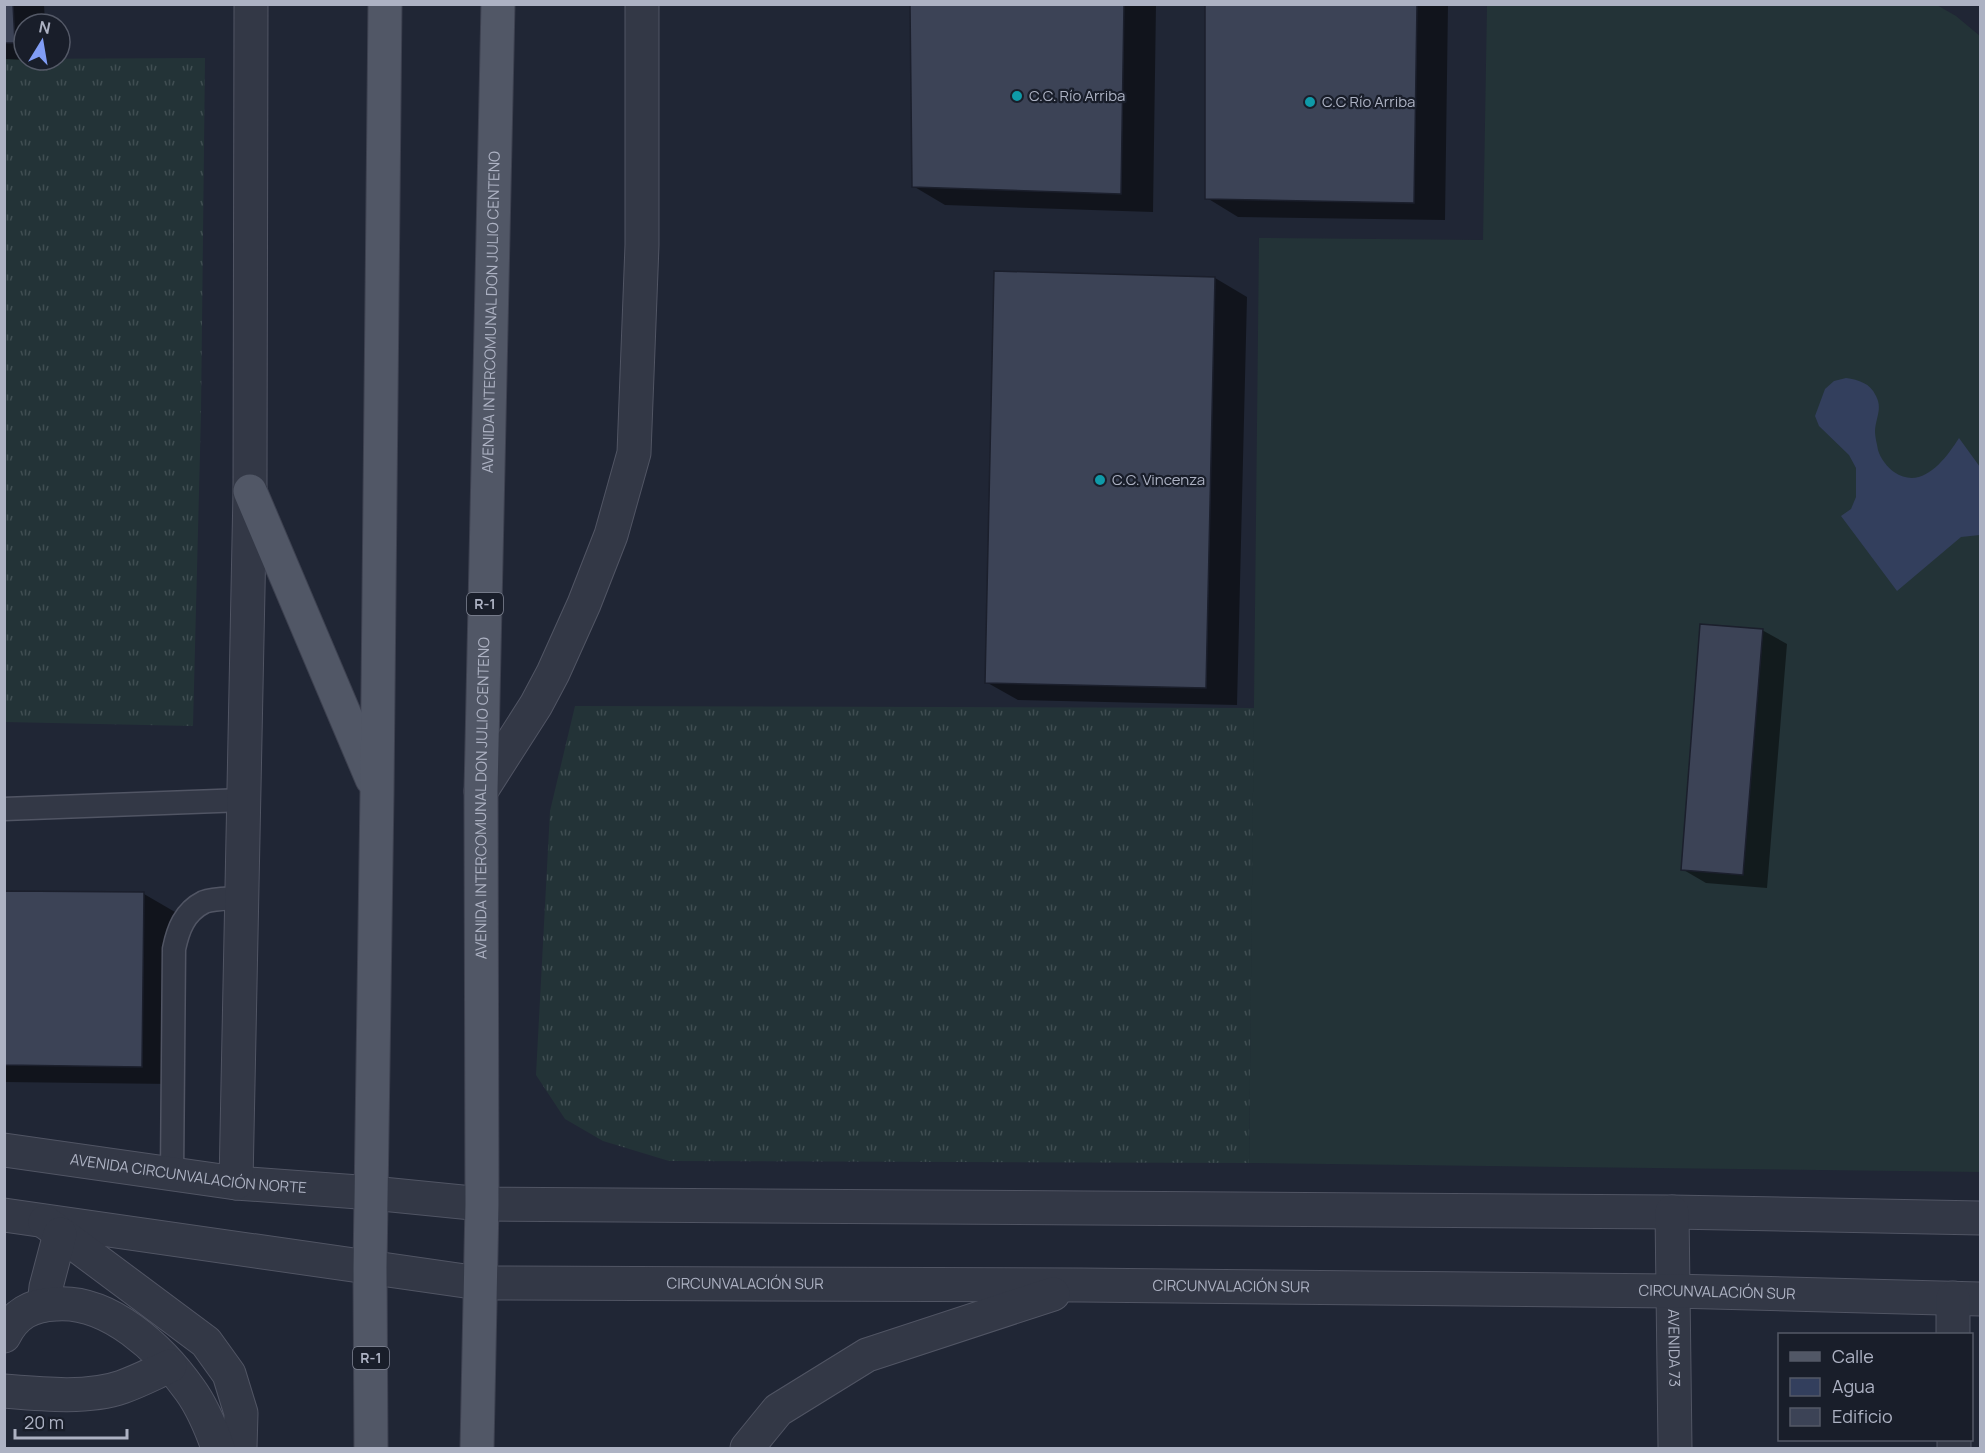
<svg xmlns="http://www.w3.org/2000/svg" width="1985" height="1453" viewBox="0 0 1985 1453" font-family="Manrope,sans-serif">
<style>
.grass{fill:url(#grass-tufts)}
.pitch{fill:#233337}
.water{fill:#333f5d}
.shadow{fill:#0007}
.building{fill:#3c4356;stroke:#1b1f2c;stroke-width:1.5}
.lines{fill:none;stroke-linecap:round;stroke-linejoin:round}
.lane-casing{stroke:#515564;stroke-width:25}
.street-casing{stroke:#515564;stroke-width:35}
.primary-casing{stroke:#3d4150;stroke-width:35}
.lane{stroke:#333846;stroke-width:22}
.street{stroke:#333846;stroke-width:33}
.primary{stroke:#515766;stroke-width:33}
.culture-dot{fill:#0f9aa8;stroke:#191e2a;stroke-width:2}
.labels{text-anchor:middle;stroke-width:4.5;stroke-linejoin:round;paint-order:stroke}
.shield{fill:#191e2a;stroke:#818695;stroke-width:1.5}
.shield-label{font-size:14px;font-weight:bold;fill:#adb2c3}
.poi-label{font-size:15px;fill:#adb2c3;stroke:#191e2a;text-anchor:start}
.street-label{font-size:15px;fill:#adb2c3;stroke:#191e2a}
</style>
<defs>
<pattern id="grass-tufts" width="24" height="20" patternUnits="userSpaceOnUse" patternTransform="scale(1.5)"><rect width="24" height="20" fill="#233337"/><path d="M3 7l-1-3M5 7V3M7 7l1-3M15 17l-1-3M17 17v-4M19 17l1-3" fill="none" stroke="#404e52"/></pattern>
</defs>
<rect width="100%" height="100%" fill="#202635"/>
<path class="grass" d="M205,58l-4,355 -8,313 -188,-4v-663z
M575,706l680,2 -6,455 -580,-2 -66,-20 -38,-22 -29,-44 14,-264z"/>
<path class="pitch" d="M1935,4l21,12 24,20v1136l-731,-9 10,-925 224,2 4,-235z"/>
<path class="water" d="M1846,378c13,2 24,5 30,18 7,13 -1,23 -1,36 0,5 2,12 3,18 2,8 10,18 16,22 28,19 51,-12 65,-34l21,29v68l-19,2 -64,54 -56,-75 10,-7 5,-12v-29l-7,-13 -30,-29 -4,-10 10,-27 9,-8z"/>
<path class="shadow" d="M4,4h40l1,20h-21v36l-20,-1z
M912,4h244l-3,208 -208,-7 -32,-19z
M1206,4h242l-3,216 -207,-3 -31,-19z
M1215,278l32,19 -10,408 -219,-5 -32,-18z
M1762,630l25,14 -20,244 -61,-5 -24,-14z
M4,892l140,2 31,18 -2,172 -169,-2z"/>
<path class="building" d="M4,4h9l2,39h-11z
M910,4h214l-3,190 -209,-7z
M1205,4h212l-3,199 -209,-4z
M994,271l221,6 -9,411 -221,-5z
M1700,624l63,5 -20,246 -62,-5z
M4,891l140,1 -2,175 -138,-2z"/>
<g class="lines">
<g class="lane-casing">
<path id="lane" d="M4,809l240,-9
M172,1174l2,-225c4,-19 10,-37 30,-47 10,-4 27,-3 38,-4"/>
</g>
<g class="street-casing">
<g id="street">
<path d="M481,791l55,-86 17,-32 31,-69 27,-69 23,-82 8,-208v-241"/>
<path id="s1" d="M4,1150l232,33 136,10 110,11 1190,8 308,6"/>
<path d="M236,1183l14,-692 1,-487"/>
<path id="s2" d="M1672,1212l3,236"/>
<path id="s3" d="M4,1215l475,68 602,2 592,6 307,8"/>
<path d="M45,1222l161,120 23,32 12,39 -1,35"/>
<path d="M1953,1298v36"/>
<path d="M44,1305l2,-18 14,-53"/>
<path d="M4,1336c11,-22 27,-31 52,-32 53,-4 105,45 134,86 13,18 21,38 28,58"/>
<path d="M4,1391c36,3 84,8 118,-4 17,-6 32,-14 48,-21"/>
<path d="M1954,1440v8"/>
<path d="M747,1448l31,-38 89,-55 186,-61"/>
</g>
</g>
<g class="primary-casing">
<g id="primary">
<path d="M250,491l122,288"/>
<path d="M371,1448l-1,-180 7,-476 8,-788"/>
<path id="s4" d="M477,1448l5,-244 -1,-413 17,-787"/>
</g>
</g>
<use href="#lane" class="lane"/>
<use href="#street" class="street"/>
<use href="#primary" class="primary"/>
</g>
<g class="culture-dot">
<circle cx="1017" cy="96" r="6"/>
<circle cx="1310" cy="102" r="6"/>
<circle cx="1100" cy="480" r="6"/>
</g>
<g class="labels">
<g class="shield">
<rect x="467" y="593" width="36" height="22" rx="4.5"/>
<rect x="353" y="1347" width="36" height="22" rx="4.5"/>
</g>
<g class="shield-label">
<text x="485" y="609">R-1</text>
<text x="371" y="1363">R-1</text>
</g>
<g class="poi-label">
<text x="1029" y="101">C.C. Río Arriba</text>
<text x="1322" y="107">C.C Río Arriba</text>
<text x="1112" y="485">C.C. Vincenza</text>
</g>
<g class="street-label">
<text dy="5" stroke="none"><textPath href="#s4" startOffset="1136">AVENIDA INTERCOMUNAL DON JULIO CENTENO</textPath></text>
<text dy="5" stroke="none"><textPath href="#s4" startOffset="650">AVENIDA INTERCOMUNAL DON JULIO CENTENO</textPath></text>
<text dy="5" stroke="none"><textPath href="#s1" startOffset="186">AVENIDA CIRCUNVALACIÓN NORTE</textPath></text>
<text dy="5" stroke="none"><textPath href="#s3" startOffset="746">CIRCUNVALACIÓN SUR</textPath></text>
<text dy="5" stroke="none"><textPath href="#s3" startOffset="1232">CIRCUNVALACIÓN SUR</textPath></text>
<text dy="5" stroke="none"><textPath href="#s3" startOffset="1718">CIRCUNVALACIÓN SUR</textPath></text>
<text dy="5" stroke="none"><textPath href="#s2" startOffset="136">AVENIDA 73</textPath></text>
</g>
</g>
<rect width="1985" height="1453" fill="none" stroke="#adb2c3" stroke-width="12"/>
<rect x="1778" y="1333" width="195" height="108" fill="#191e2a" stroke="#545967" stroke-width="1.5"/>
<rect x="1790" y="1352" width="30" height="9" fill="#515766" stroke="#545967" stroke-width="1.5"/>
<text x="1832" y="1363" font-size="18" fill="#adb2c3">Calle</text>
<rect x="1790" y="1378" width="30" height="18" fill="#333f5d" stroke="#545967" stroke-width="1.5"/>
<text x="1832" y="1393" font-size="18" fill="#adb2c3">Agua</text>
<rect x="1790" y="1408" width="30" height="18" fill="#3c4356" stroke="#545967" stroke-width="1.5"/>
<text x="1832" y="1423" font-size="18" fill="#adb2c3">Edificio</text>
<g transform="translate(42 42) rotate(11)"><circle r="28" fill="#191e2a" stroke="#545967" stroke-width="1.5"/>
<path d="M0-4.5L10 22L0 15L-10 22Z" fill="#819df5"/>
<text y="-9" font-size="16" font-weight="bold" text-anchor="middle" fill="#adb2c3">N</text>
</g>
<path d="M15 1429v9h112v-9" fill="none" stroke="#adb2c3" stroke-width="3"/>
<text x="24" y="1429" font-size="18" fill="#adb2c3" stroke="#191e2a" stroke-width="4.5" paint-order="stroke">20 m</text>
</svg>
